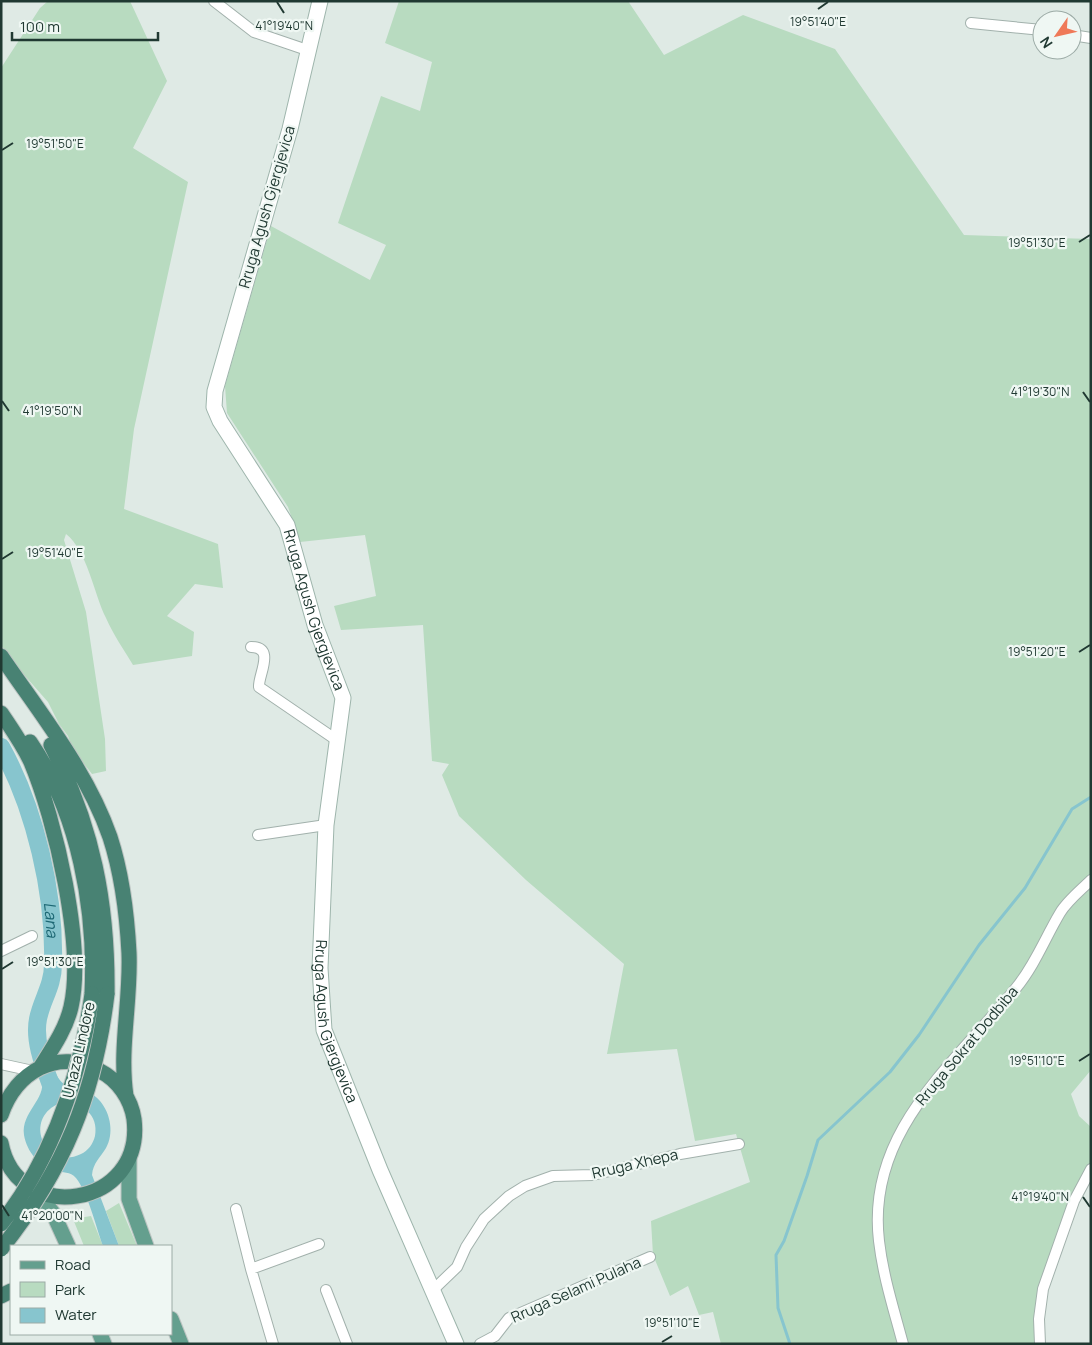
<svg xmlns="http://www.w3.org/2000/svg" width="1092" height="1345" viewBox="0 0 1092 1345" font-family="Manrope,sans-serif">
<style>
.green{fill:#b8dbc0}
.water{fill:#87c5ce;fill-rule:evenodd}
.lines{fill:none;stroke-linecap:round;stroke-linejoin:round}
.stream{stroke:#87c5ce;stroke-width:3}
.river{stroke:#87c5ce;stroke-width:18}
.minor-casing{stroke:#a2b1ac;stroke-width:12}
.secondary-casing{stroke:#9eb5ac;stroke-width:17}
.primary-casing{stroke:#bcc4c2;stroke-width:17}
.trunk-casing{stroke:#bcc4c2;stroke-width:17}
.minor{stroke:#fff;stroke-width:10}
.secondary{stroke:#fff;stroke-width:15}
.primary{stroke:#649f8e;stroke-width:15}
.trunk{stroke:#488273;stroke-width:15}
.trunk-bridge-casing{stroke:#bcc4c2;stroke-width:17;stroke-linecap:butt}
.trunk-bridge{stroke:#488273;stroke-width:15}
.ticks{fill:none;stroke:#203932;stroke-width:2}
.labels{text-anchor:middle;stroke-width:4.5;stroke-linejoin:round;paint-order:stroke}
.street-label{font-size:15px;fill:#203932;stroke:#eff7f3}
.water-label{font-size:16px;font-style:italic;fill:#1c6773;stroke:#eff7f3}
.ticks-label{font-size:12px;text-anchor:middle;fill:#203932;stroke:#eff7f3;stroke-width:4.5;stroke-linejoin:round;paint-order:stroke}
</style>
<rect width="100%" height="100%" fill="#dfeae5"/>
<path class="green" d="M48,1h82l37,80 -34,67 55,34 -54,247 -10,80 94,35 5,44 -28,-4 -28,32 27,16 -2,24 -59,9c-9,-15 -20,-31 -27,-47 -12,-24 -19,-68 -40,-84l-2,6 22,72 19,127 1,32 -14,3 -19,-24 -5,-14 -9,-12 -11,-22 -37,-42 -10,-15v-577l39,-60z
M399,1h229l36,54 79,-40 92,34 129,186 127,4v831l-20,24 8,22 12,11v42l-48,120 -3,55h-319l-8,-32 -14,3 -11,-29 -18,10 -17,-41 -2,-34 99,-39 -14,-48 -41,7 -18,-92 -70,5 17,-90 -98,-84 -67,-64 -17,-41 7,-11 -17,-3 -9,-136 -82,5 -7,-24 42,-10 -11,-61 -65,7 -12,-35 -61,-94 -2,-27 46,-160 99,54 16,-35 -48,-22 43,-127 39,15 12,-49 -47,-19z
M119,1203l18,43h-18l-13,-35z
M91,1216l12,30h-19l-11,-27z"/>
<path class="water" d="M56,1074c10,21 31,11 44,27 11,13 14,33 6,47 -6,10 -13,15 -14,27l27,71h-16c-7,-19 -15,-53 -27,-68 -6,-7 -13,-5 -21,-7 -16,-5 -28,-19 -31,-36 -3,-23 22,-35 18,-56zM63,1102c19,0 36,13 32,34 -2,8 -7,15 -14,18 -36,18 -61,-38 -18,-52z"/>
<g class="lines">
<path class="stream" d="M790,1344l-12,-36 -2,-53 8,-14 23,-65 11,-36 72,-68 29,-37 60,-90 46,-57 47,-79 19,-12"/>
<path class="river" id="s1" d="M1,747c34,61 54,147 52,217 0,22 -11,35 -15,55 -5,25 9,54 17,77"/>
<g class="minor-casing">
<path id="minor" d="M214,1l40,31 53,18
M971,23l71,7
M1072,35l19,3
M251,647c25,0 7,28 8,40l79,54
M258,835l68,-10
M1,951l31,-15
M1,1064l32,7
M236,1209l15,60 22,75
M251,1269l68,-25
M326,1290l21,54
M432,1291l25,-24 9,-20 18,-28 25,-23 16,-10 28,-10 40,-1 87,-21 59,-10
M480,1344l15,-8 14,-18 141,-61
M903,1344c-9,-34 -20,-68 -24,-103 -13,-110 75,-176 137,-253 19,-23 29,-50 44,-75 7,-12 21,-23 31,-33
M1040,1344l-1,-25 4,-30 31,-88 17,-32"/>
</g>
<g class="secondary-casing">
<g id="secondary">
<path id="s2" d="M320,1l-30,128 -75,262 -1,16 6,14 67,104 28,100 28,73 -17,127 -6,143 4,62 56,140 76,174"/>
</g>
</g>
<g class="primary-casing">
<path id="primary" d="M129,1160v39l17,47
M32,1187l21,26 15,33
M171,1319l10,25
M100,1334l4,10"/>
</g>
<g class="trunk-casing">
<path id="trunk" d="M1,656c39,57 86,115 109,181 12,37 17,77 19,116 2,48 -10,95 -3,143
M1,713c11,16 22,32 30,49 24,57 54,184 40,245 -5,22 -19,42 -31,61
M30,742c49,71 66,167 62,252
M51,745c42,81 57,159 56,249
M1,1115c15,-43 56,-68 99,-44 18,9 31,28 34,48 11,89 -117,108 -133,24
M1,1296l10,-5"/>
</g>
<use href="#minor" class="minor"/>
<use href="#secondary" class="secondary"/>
<use href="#primary" class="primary"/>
<use href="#trunk" class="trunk"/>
<g class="trunk-bridge-casing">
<path id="trunk-bridge" d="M1,1224c52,-67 79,-147 91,-230
M1,1249c63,-79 94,-155 106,-255"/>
</g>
<use href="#trunk-bridge" class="trunk-bridge"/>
</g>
<path class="ticks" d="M277,2l7,11M818,9l10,-7M2,150l11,-7M1079,242l11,-7M1083,392l7,10M2,401l7,10M2,559l11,-7M1079,652l11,-7M2,969l11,-7M1079,1061l11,-7M1083,1197l7,10M2,1205l7,11M662,1342l10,-6"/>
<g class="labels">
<g class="street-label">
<text transform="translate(267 207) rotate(-74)" y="5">Rruga Agush Gjergjevica</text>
<text dy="5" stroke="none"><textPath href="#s2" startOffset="648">Rruga Agush Gjergjevica</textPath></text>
<text dy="5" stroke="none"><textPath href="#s2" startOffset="1068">Rruga Agush Gjergjevica</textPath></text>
<text transform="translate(967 1046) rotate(-50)" y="5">Rruga Sokrat Dodbiba</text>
<text transform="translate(79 1050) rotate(-77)" y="5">Unaza Lindore</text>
<text transform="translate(635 1164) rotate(-13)" y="5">Rruga Xhepa</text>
<text transform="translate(576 1290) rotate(-24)" y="5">Rruga Selami Pulaha</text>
</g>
<g class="water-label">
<text dy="6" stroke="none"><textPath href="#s1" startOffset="181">Lana</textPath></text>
</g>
</g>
<g class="ticks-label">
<text x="818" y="26">19°51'40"E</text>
<text x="284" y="30">41°19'40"N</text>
<text x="55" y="148">19°51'50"E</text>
<text x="1037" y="247">19°51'30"E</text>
<text x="1040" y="396">41°19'30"N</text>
<text x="52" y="415">41°19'50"N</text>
<text x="55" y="557">19°51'40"E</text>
<text x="1037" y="656">19°51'20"E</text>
<text x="55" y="966">19°51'30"E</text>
<text x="1037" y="1065">19°51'10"E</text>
<text x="1040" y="1201">41°19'40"N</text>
<text x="52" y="1220">41°20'00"N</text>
<text x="672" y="1327">19°51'10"E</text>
</g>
<rect width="1092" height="1345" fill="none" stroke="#203932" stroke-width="5"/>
<rect x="10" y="1245" width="162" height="90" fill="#eff7f3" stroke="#9caba6"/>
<rect x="20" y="1261" width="25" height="8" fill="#649f8e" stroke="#9caba6"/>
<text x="55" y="1270" font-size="15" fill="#203932">Road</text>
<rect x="20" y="1282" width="25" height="15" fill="#b8dbc0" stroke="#9caba6"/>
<text x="55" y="1295" font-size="15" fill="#203932">Park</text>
<rect x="20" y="1308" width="25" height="15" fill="#87c5ce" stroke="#9caba6"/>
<text x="55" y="1320" font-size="15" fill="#203932">Water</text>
<g transform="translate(1057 35) rotate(236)"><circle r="24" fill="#eff7f3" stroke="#9caba6"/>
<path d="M0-4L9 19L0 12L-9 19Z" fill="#ef7958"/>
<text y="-8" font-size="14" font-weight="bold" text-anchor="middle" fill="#203932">N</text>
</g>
<path d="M12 32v8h146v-8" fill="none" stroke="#203932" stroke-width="2.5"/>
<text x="20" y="32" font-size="15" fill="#203932" stroke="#eff7f3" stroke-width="4" paint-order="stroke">100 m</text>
</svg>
